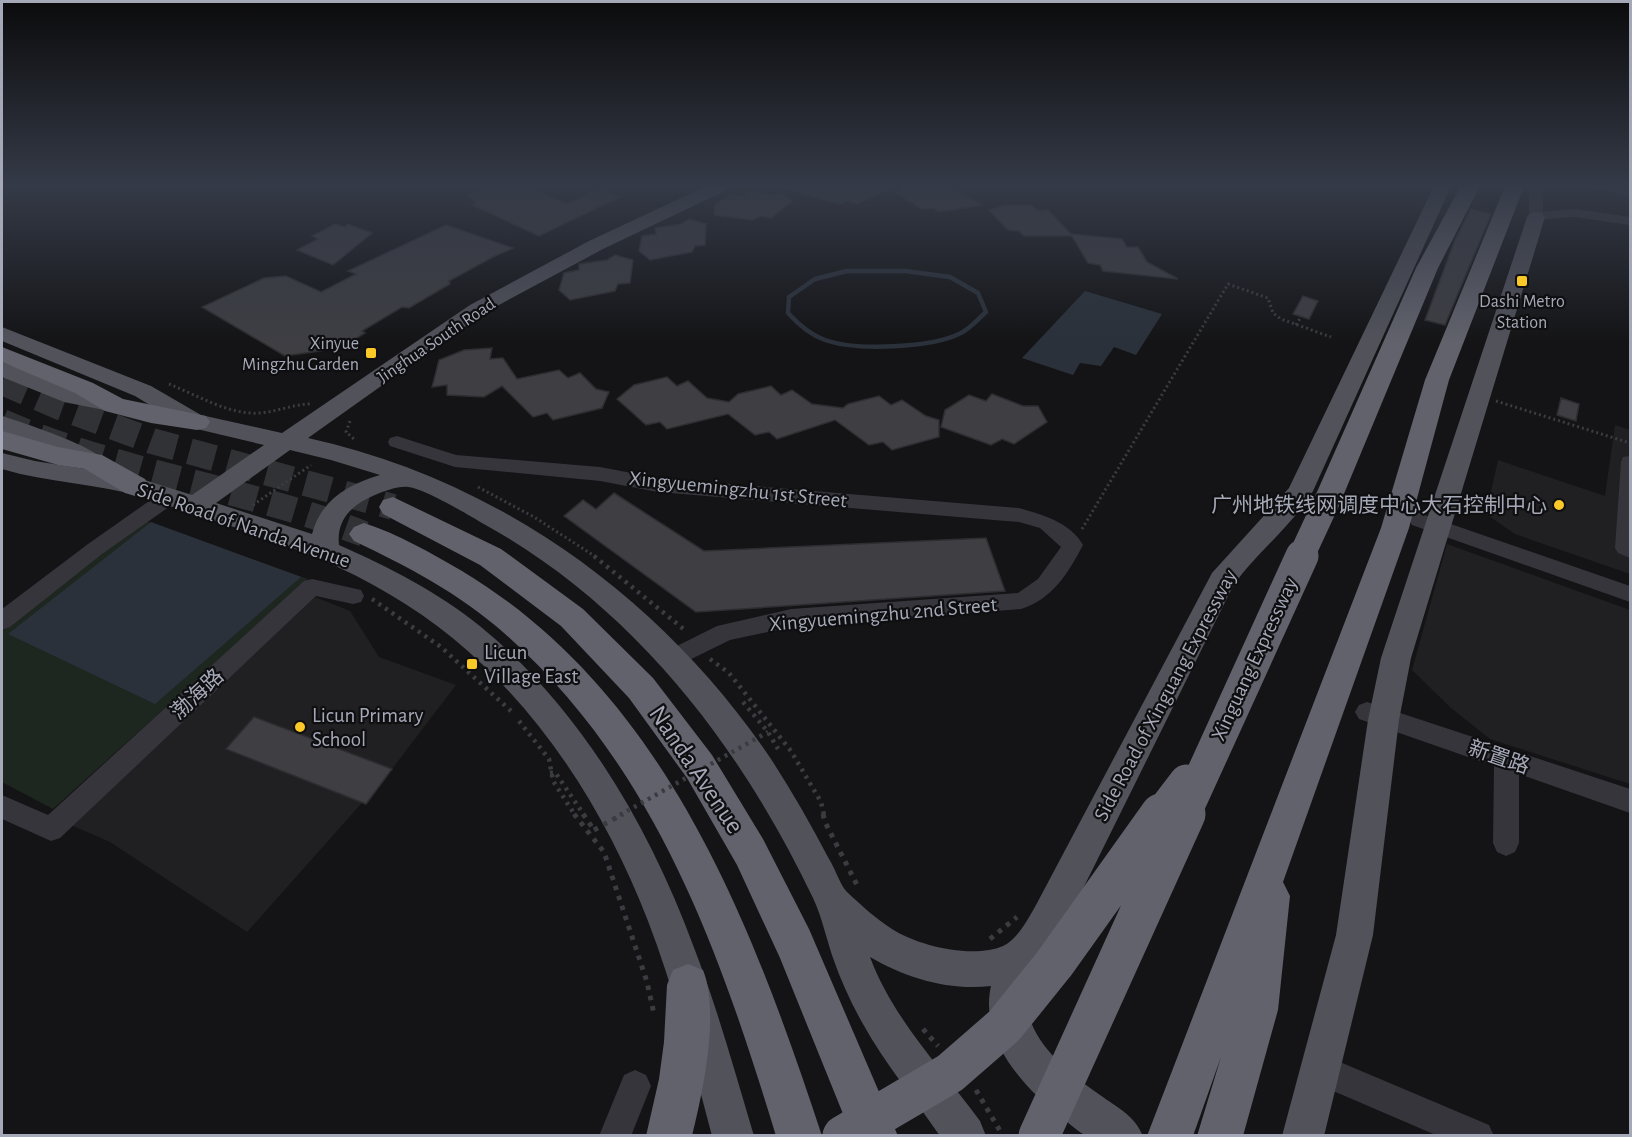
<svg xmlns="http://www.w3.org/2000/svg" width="1632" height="1137" viewBox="0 0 1632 1137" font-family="'Alegreya Sans','Noto Sans SC',sans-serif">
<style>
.built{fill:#202023}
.green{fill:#1e2620}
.water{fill:#2a313a}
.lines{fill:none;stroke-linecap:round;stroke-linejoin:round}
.stream{stroke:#2a313a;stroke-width:4.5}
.building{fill:#3e3e43;stroke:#2e2e32;stroke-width:1.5}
.highway-tunnel{stroke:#313236;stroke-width:26;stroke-dasharray:26 14;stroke-linecap:butt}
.path-far2{stroke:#3b3c42;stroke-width:3;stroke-dasharray:2 3;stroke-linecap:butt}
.path-far1{stroke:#3b3c42;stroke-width:4.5;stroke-dasharray:3 5;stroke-linecap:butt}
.path{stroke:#3b3c42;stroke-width:5;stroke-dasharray:4.5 6;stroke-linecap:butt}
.minor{fill:#35353b;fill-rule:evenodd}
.major{fill:#51525a;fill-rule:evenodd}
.highway{fill:#61626c;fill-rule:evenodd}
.path-bridge-far1{stroke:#3b3c42;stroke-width:4.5;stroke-dasharray:3 5;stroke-linecap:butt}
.path-bridge{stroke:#3b3c42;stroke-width:5;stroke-dasharray:4.5 6;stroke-linecap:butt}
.highway-bridge-far2{stroke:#61626c;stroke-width:26}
.highway-bridge-far1{stroke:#61626c;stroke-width:33}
.highway-bridge{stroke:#61626c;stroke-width:41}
.poi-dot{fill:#fac928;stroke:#0f0f11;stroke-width:2}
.labels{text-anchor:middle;stroke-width:4.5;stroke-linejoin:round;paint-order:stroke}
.far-poi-label{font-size:18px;fill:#a5a9b7;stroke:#0f0f11}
.far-street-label{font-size:18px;fill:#a5a9b7;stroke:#0f0f11}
.street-label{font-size:21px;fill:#a5a9b7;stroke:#0f0f11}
.poi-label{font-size:21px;fill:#a5a9b7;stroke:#0f0f11;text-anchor:start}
.near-street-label{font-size:26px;fill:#a5a9b7;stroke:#0f0f11}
</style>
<rect width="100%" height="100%" fill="#141416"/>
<path class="built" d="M1615,425l15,5v144l-115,-40 -29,-20 12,-54 107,36z
M1447,544l183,66v174l-140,-45 -39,-31 -39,-38z
M315,597l35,14 29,46 77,28 -64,84 -145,163 -137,-90 -39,-17z"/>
<path class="green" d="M143,520l165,59 -255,230 -51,-27v-151z"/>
<path class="water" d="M1085,291l77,23 -26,41 -22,-8 -13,19 -21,-3 -7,12 -51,-17z
M151,522l150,55 -146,127 -147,-70z"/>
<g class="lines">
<path class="stream" d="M847,271h58l45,6 28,16 8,19c-8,7 -15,16 -25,21 -29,15 -105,18 -136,7 -14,-5 -27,-16 -37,-27l1,-16 26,-18z"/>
</g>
<path class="building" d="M508,184h16l42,20 35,-16 19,9 -81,39 -67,-31 4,-2 -9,-8 23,-9 8,5z
M786,184h113l-42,20 -9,-3 -8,3 -55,-15z
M915,184h20l5,3 8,-2 34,20 -43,7 -6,-4 -11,1 -26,-16 11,-7z
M747,191l25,4 11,-2 9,8 -21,17 -10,-2 -8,4 -39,-5 1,-10 16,-11 13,2z
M1005,205h27l6,6 10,-1 23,24 51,5 5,8h11l9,15 31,17 -75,-8 -3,-6 -12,-2 -16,-27h-48l-5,-5 -11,-1 -19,-20z
M1471,209l20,5 -46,111 -20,-5 30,-80z
M689,219l17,5 -1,21 -10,1 -3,6 -42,8 -11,-9 3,-15 14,-2 -1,-6 26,-4z
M335,224l10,3 3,-3 24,9 -39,32 -36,-15 21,-11 -6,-3z
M446,225l67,23 -22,10 -42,23 1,3 -41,24 -7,-1 -40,24 3,2 -24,15 -56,8 -83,-49 62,-29 22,-2 35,16 35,-18 -8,-3z
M615,255l18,5 -3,23 -12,1 -3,7 -45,9 -11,-10 5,-17 15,-3v-6l28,-4z
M1303,296l15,5 -9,18 -16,-5z
M492,348l-2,11 13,-1 14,21 42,-9 9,8 12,-5 16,16 13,3 -7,16 -49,12 -6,-7 -14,4 -31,-31 -18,11 -37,-2v-10l-15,2 7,-27 25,-10z
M667,377l10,9 11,-5 19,17 22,4 9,-8 33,-8 10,9 11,-5 20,14 31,4 5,-4 31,-8 12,9 11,-5 24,16 13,4v17l-47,13 -9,-8 -14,3 -34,-25 -58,19 -8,-7 -14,3 -27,-21 -61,15 -7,-7 -14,3 -29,-26 17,-14z
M992,394l31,12h15l9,16 -33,22 -12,-5 -11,6 -50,-18 4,-17 24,-15 17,6z
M1561,398l18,6 -3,17 -19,-6z
M614,493l90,58 282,-13 19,53 -309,21 -132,-96 19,-16 13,9z
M254,717l138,52 -26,35 -140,-55z"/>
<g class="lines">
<path class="highway-tunnel" d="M2,382l58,25 92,34 241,66
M2,422c117,51 244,66 362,112"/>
<path class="path-far2" d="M1296,325l5,-8
M169,384c28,11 60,31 90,29 18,-1 34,-9 52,-9
M1496,401l134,42
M350,421l-4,11 8,7
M478,487l56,30 62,40
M253,505l58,-40
M1082,529l146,-245 40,14 5,15 8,6 50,18"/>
<path class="path-far1" d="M594,556l92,75
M372,599l69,48 70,64
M710,659l19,14 62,78 30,51 3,13
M743,702l25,30 10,17
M519,721l30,38 4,22 22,34
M550,773l5,-1 29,43"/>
<path class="path" d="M574,814l30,38 43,130 7,32
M583,814l9,13
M823,814l2,8 34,67
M990,939l27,-22
M923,1029l15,17
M976,1090l27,46"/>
<path class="minor" d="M1529,184h14v28l32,-3 55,8v8l-55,-8 -44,3 -2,-3z
M1587,184h24l19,5v8l-41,-10z
M397,436l59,19 144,12 58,11 361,30c24,7 51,14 64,37 -15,28 -30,54 -62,64l-230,18 -61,13 -57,28 -8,-2 -3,-7 3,-7 52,-26 74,-17 227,-16 20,-14 23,-32 -21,-19 -21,-6 -361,-30 -58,-11 -145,-14 -65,-21 -2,-4 2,-4z
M1630,456v102l-12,-5 -3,-5 6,-86 2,-5z
M169,490l7,2 3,5 -3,5 -74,52 -92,73 -8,3v-21l86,-65 74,-52z
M1419,513l211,73v16l-218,-77 -3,-5 3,-5z
M312,579l49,11 3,6 -3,6 -8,2 -37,-8 -256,242 -9,3 -49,-22v-24l46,20 256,-234z
M1367,702l263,87v24l-111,-39v69l-4,9 -9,4 -9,-4 -4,-9 1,-77 -135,-47 -4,-7 4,-7z
M1321,1054l168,71 5,11h-56l-128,-55 -5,-11 5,-11z
M635,1070l11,5 5,11 -20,50h-32l25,-61z"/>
<path class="major" d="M711,184h22l-2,4 -128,61 -119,64 -176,125c191,42 354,160 463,321 21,32 40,66 58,100 6,9 11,26 18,33 14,13 29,27 45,37 26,17 81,30 111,17 15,-7 25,-27 33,-41l176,-332 77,-85 146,-304h17l-139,307c-22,36 -56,61 -80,95l-171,345c-9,13 -26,33 -31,46 -19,52 32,92 69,118 18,13 34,20 43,41 -16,0 -42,1 -56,0 -8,-3 -19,-14 -26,-19 -38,-30 -82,-78 -70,-131 -42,5 -85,-8 -121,-29 23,62 72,112 110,164l6,15h-46c-26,-38 -55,-72 -77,-112 -12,-21 -22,-43 -30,-66 -7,-20 -11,-41 -20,-60 -73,-153 -180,-292 -331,-375 -15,-9 -59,-35 -74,-36 -10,-1 -23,4 -33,8 -22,9 -39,24 -36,50 50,22 99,47 142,82 99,81 168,199 212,318 24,62 42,127 61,191h-42c-19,-72 -37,-145 -64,-215 -50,-130 -136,-256 -259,-327 -55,-33 -115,-54 -176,-74 -24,-7 -47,-16 -71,-23 -46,-14 -94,-14 -140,-28v-16l33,8 100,16 57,18 72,-50 -80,-19 -49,-30 -133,-55v-14l149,59 50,29 81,18 188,-128 119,-64zM290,450l41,10 49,15c-33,10 -59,25 -68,59l-96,-31z
M1536,212l6,1 3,4 -134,441 -12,62 -26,215 -49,201h-42l54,-201 32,-215 13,-62 146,-441 3,-4z
M2,362l75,29 45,9 3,5 -3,5 -8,2 -50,-10 -62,-25z
M2,416c19,6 93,30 102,45l-3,6 -9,2 -90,-37z"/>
<path class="highway" d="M1462,184h19l-43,84 -97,233 -4,7 -10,3 -10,-3 -4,-7 103,-233z
M1506,184h19l-76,196 -40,148 -126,354 7,14 -12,114 -35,126h-46l24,-79 -28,79h-46l234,-608 44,-148z
M2,347l91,36 30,16 83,17 4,6 -4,6 -9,2 -46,-7 -46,-12 -30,-18 -73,-31z
M2,431l56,16 44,8 43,24 4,7 -4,7 -10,3 -10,-3 -40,-24 -27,-4 -56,-16z
M393,497l108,52 82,60 70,69 59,77 51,84 46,90 89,207h-46l-72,-178 -43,-93 -50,-87 -58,-80 -68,-72 -81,-61 -97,-51 -4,-7 4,-7z
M364,523c34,11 67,30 98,48 203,122 289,350 360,565h-46c-57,-187 -121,-370 -272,-503 -44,-39 -97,-67 -150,-92l-5,-7 5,-7z
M688,964l15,6c17,42 0,122 -11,166h-46l13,-57 5,-37 3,-57 6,-15z"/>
<path class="path-bridge-far1" d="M620,815l148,-83"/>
<path class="path-bridge" d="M594,830l29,-16"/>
<path class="highway-bridge-far2" d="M1301,557l26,-56"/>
<path class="highway-bridge-far1" d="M1160,815l26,-34
M1184,815l118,-259"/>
<path class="highway-bridge" d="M843,1136l107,-63 54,-47 50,-62 107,-150
M1039,1136l146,-322"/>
</g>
<linearGradient id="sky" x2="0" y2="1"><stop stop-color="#0b0b0c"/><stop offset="0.54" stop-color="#343a47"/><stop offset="1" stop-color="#343a47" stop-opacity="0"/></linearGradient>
<rect width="1632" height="343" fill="url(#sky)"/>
<g class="poi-dot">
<rect x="1516" y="275" width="12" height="12" rx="3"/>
<rect x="365" y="347" width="12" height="12" rx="3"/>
<circle cx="1559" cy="505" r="6"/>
<rect x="466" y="658" width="12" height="12" rx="3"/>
<circle cx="300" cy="727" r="6"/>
</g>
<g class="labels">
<g class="far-poi-label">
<text x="1522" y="307">Dashi Metro<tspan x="1522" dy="21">Station</tspan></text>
<text x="359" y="349" text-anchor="end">Xinyue<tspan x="359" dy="21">Mingzhu Garden</tspan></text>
</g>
<g class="far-street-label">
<text transform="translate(436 340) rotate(-34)" y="6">Jinghua South Road</text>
</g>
<g class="street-label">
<text transform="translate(738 489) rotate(6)" y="7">Xingyuemingzhu 1st Street</text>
<text transform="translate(244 525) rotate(19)" y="7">Side Road of Nanda Avenue</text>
<text transform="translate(883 614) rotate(-5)" y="7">Xingyuemingzhu 2nd Street</text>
<text transform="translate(1254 659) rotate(-65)" y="7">Xinguang Expressway</text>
<text transform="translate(197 694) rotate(-43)" y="7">渤海路</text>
<text transform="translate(1165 695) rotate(-62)" y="7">Side Road of Xinguang Expressway</text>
<text transform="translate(1499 757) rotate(19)" y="7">新置路</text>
</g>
<g class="poi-label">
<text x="1547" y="512" text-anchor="end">广州地铁线网调度中心大石控制中心</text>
<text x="484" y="659">Licun<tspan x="484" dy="24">Village East</tspan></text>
<text x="312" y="722">Licun Primary<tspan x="312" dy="24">School</tspan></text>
</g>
<g class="near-street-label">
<text transform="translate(697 769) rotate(56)" y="9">Nanda Avenue</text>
</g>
</g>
<rect width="1632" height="1137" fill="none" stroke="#a5a9b7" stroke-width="6"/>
</svg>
